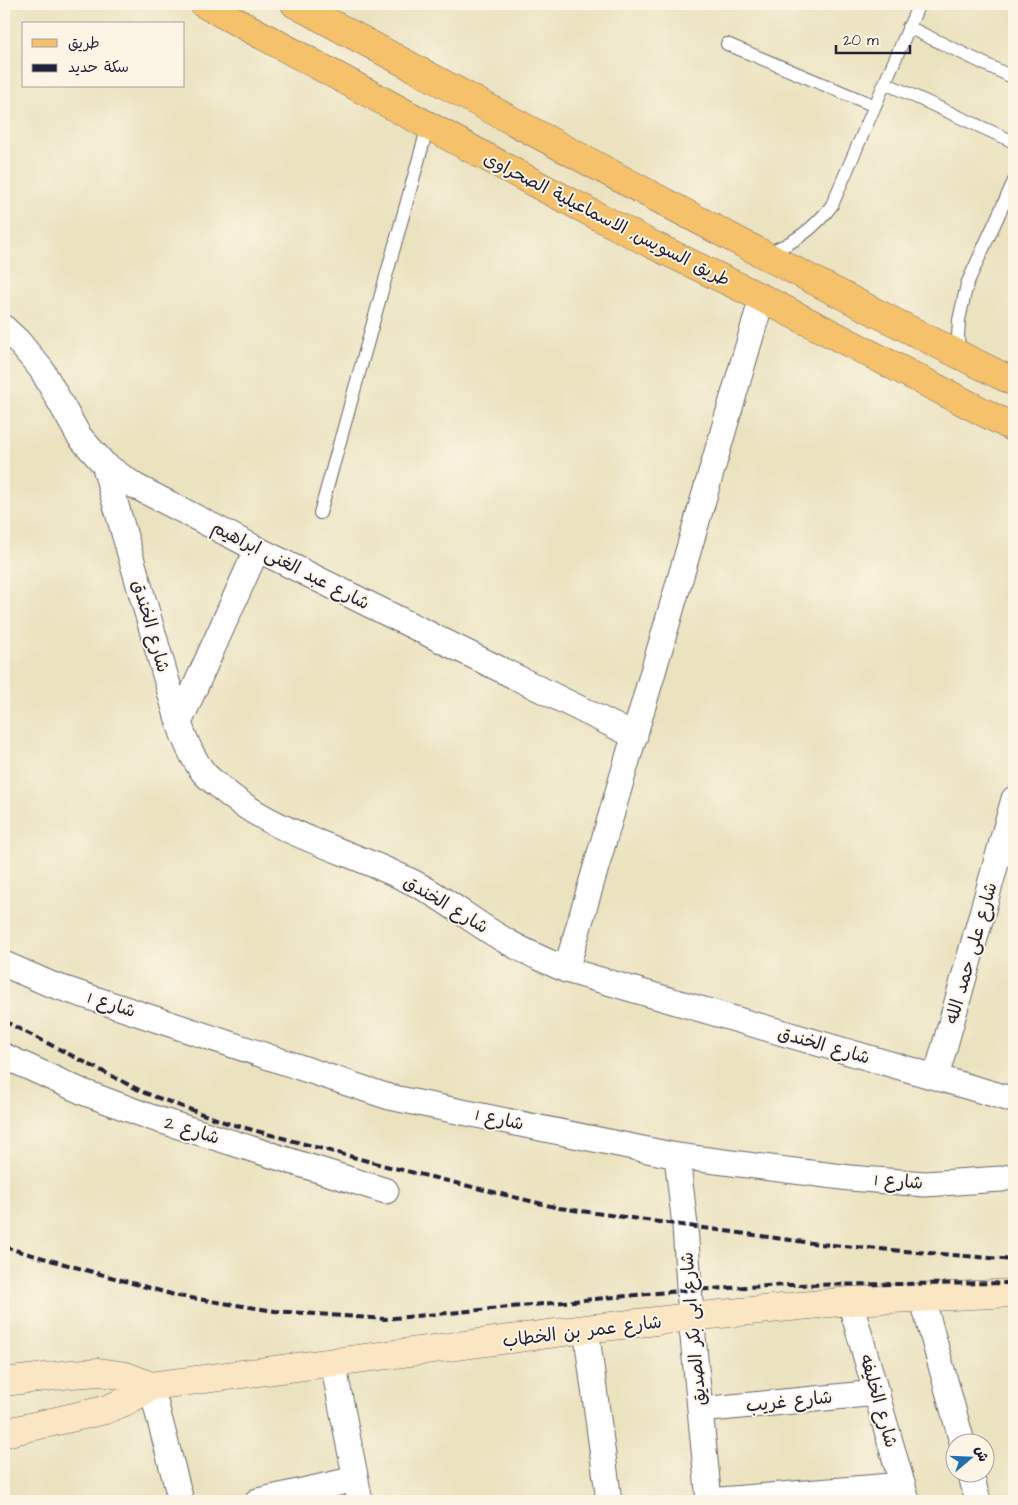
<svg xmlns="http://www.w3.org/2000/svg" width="1018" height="1505" viewBox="0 0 1018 1505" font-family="'Architects Daughter','Playpen Sans Arabic',sans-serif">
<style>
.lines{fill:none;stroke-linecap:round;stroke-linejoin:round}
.lane-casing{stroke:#686569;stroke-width:14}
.street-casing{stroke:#686569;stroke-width:27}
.secondary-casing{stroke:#686569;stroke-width:29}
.primary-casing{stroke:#686569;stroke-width:29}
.lane{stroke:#fff;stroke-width:12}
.street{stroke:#fff;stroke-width:25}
.secondary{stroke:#fbe6c4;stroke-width:28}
.primary{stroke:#f5c16b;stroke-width:28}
.rail{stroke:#22223b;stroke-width:4;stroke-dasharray:8 4;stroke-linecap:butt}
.labels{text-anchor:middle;stroke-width:4;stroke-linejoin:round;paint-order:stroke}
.street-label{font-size:18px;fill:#22223b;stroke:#fcf5e5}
</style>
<rect width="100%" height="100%" fill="#fcf5e5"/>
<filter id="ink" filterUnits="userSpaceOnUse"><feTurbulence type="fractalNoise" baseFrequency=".02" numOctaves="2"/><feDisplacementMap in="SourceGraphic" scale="10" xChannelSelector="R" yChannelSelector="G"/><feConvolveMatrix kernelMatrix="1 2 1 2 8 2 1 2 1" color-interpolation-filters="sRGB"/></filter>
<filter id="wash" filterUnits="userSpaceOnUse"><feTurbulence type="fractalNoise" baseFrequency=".0096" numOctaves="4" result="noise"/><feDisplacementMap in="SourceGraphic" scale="20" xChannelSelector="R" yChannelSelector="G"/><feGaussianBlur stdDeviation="1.12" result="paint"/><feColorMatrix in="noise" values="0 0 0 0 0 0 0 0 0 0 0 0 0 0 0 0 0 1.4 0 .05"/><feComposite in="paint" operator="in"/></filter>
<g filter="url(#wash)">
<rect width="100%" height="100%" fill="#ebe2bf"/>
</g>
<g filter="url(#ink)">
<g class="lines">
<g class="lane-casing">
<path id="lane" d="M908,27l106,51
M727,44l148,62
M885,83l129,59
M766,253c28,-9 49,-25 66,-48l87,-201
M959,355l-1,-18 1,-17 8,-36 47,-103
M320,513l108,-387"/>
</g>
<g class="street-casing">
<path id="street" d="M4,328l14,13 24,29 37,66 25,28 31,22 122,63 378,187
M104,464l75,259c6,18 13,35 25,50 5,6 12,10 17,15 57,49 133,63 197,97 32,17 59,40 90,57 19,11 39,19 58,28l448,130
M179,723l78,-174
M4,964l46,20 339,113 288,59 173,22 75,6 76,-5 13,-3
M566,970l196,-672
M4,1056l79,36 67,25 236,74
M936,1077l78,-278
M677,1156l8,70 6,91 18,184
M922,1297l40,145
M850,1301l57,200
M586,1329l23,172
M333,1363l27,138
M151,1386l30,115
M700,1410l177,-17
M970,1472l8,29
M258,1501l98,-22
M708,1501l195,-16"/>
</g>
<g class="secondary-casing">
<path id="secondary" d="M4,1382l67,-8 28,-2 27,4 25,10
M4,1433l101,-23 24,-10 22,-14 435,-57 105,-12 159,-16 164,-8"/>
</g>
<g class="primary-casing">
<path id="primary" d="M204,4l334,181 111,58 113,55 252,130
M295,4c239,128 476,258 719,378"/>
</g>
<use href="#lane" class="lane"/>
<use href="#street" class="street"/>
<use href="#secondary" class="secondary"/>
<use href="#primary" class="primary"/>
<path class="rail" d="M4,1021l141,72 82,30 159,43 173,42 260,36 195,16
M4,1247l174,49 97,15 110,8 304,-29 96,-5 229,-2"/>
</g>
</g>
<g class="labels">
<g class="street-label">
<text transform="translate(607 219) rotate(27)" y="6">طريق السويس, الاسماعيلية الصحراوى</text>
<text transform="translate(291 565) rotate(27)" y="6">شارع عبد الغنى ابراهيم</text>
<text transform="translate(151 626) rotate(74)" y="6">شارع الخندق</text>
<text transform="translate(446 904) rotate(31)" y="6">شارع الخندق</text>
<text transform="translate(971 953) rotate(-74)" y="6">شارع على حمد الله</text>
<text transform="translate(112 1004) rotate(18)" y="6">شارع 1</text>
<text transform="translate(824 1045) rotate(16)" y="6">شارع الخندق</text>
<text transform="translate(500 1119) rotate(12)" y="6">شارع 1</text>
<text transform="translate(192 1130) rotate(17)" y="6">شارع 2</text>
<text transform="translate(899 1181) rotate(4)" y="6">شارع 1</text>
<text transform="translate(693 1329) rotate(-95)" y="6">شارع ابى بكر الصديق</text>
<text transform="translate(582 1331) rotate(-7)" y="6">شارع عمر بن الخطاب</text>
<text transform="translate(789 1401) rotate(-6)" y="6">شارع غريب</text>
<text transform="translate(879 1401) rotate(74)" y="6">شارع الخليفه</text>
</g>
</g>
<rect width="1018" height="1505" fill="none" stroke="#fcf5e5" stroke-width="20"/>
<rect x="22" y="22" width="162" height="65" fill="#fcf5e5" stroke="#a5a1a1"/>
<rect x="32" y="39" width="25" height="8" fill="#f5c16b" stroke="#a5a1a1"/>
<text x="68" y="48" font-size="15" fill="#22223b">طريق</text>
<rect x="32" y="64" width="25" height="8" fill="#22223b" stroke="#a5a1a1"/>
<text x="68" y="72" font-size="15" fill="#22223b">سكة حديد</text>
<g transform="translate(970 1458) rotate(71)"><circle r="24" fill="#fcf5e5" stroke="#a5a1a1"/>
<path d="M0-4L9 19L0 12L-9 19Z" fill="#1f6fb2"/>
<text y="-8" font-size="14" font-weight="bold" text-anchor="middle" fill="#22223b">ش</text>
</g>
<path d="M836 45v8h74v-8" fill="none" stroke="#22223b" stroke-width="2.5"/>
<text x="843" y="45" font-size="15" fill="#22223b" stroke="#fcf5e5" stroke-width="4" paint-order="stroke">20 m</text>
</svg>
